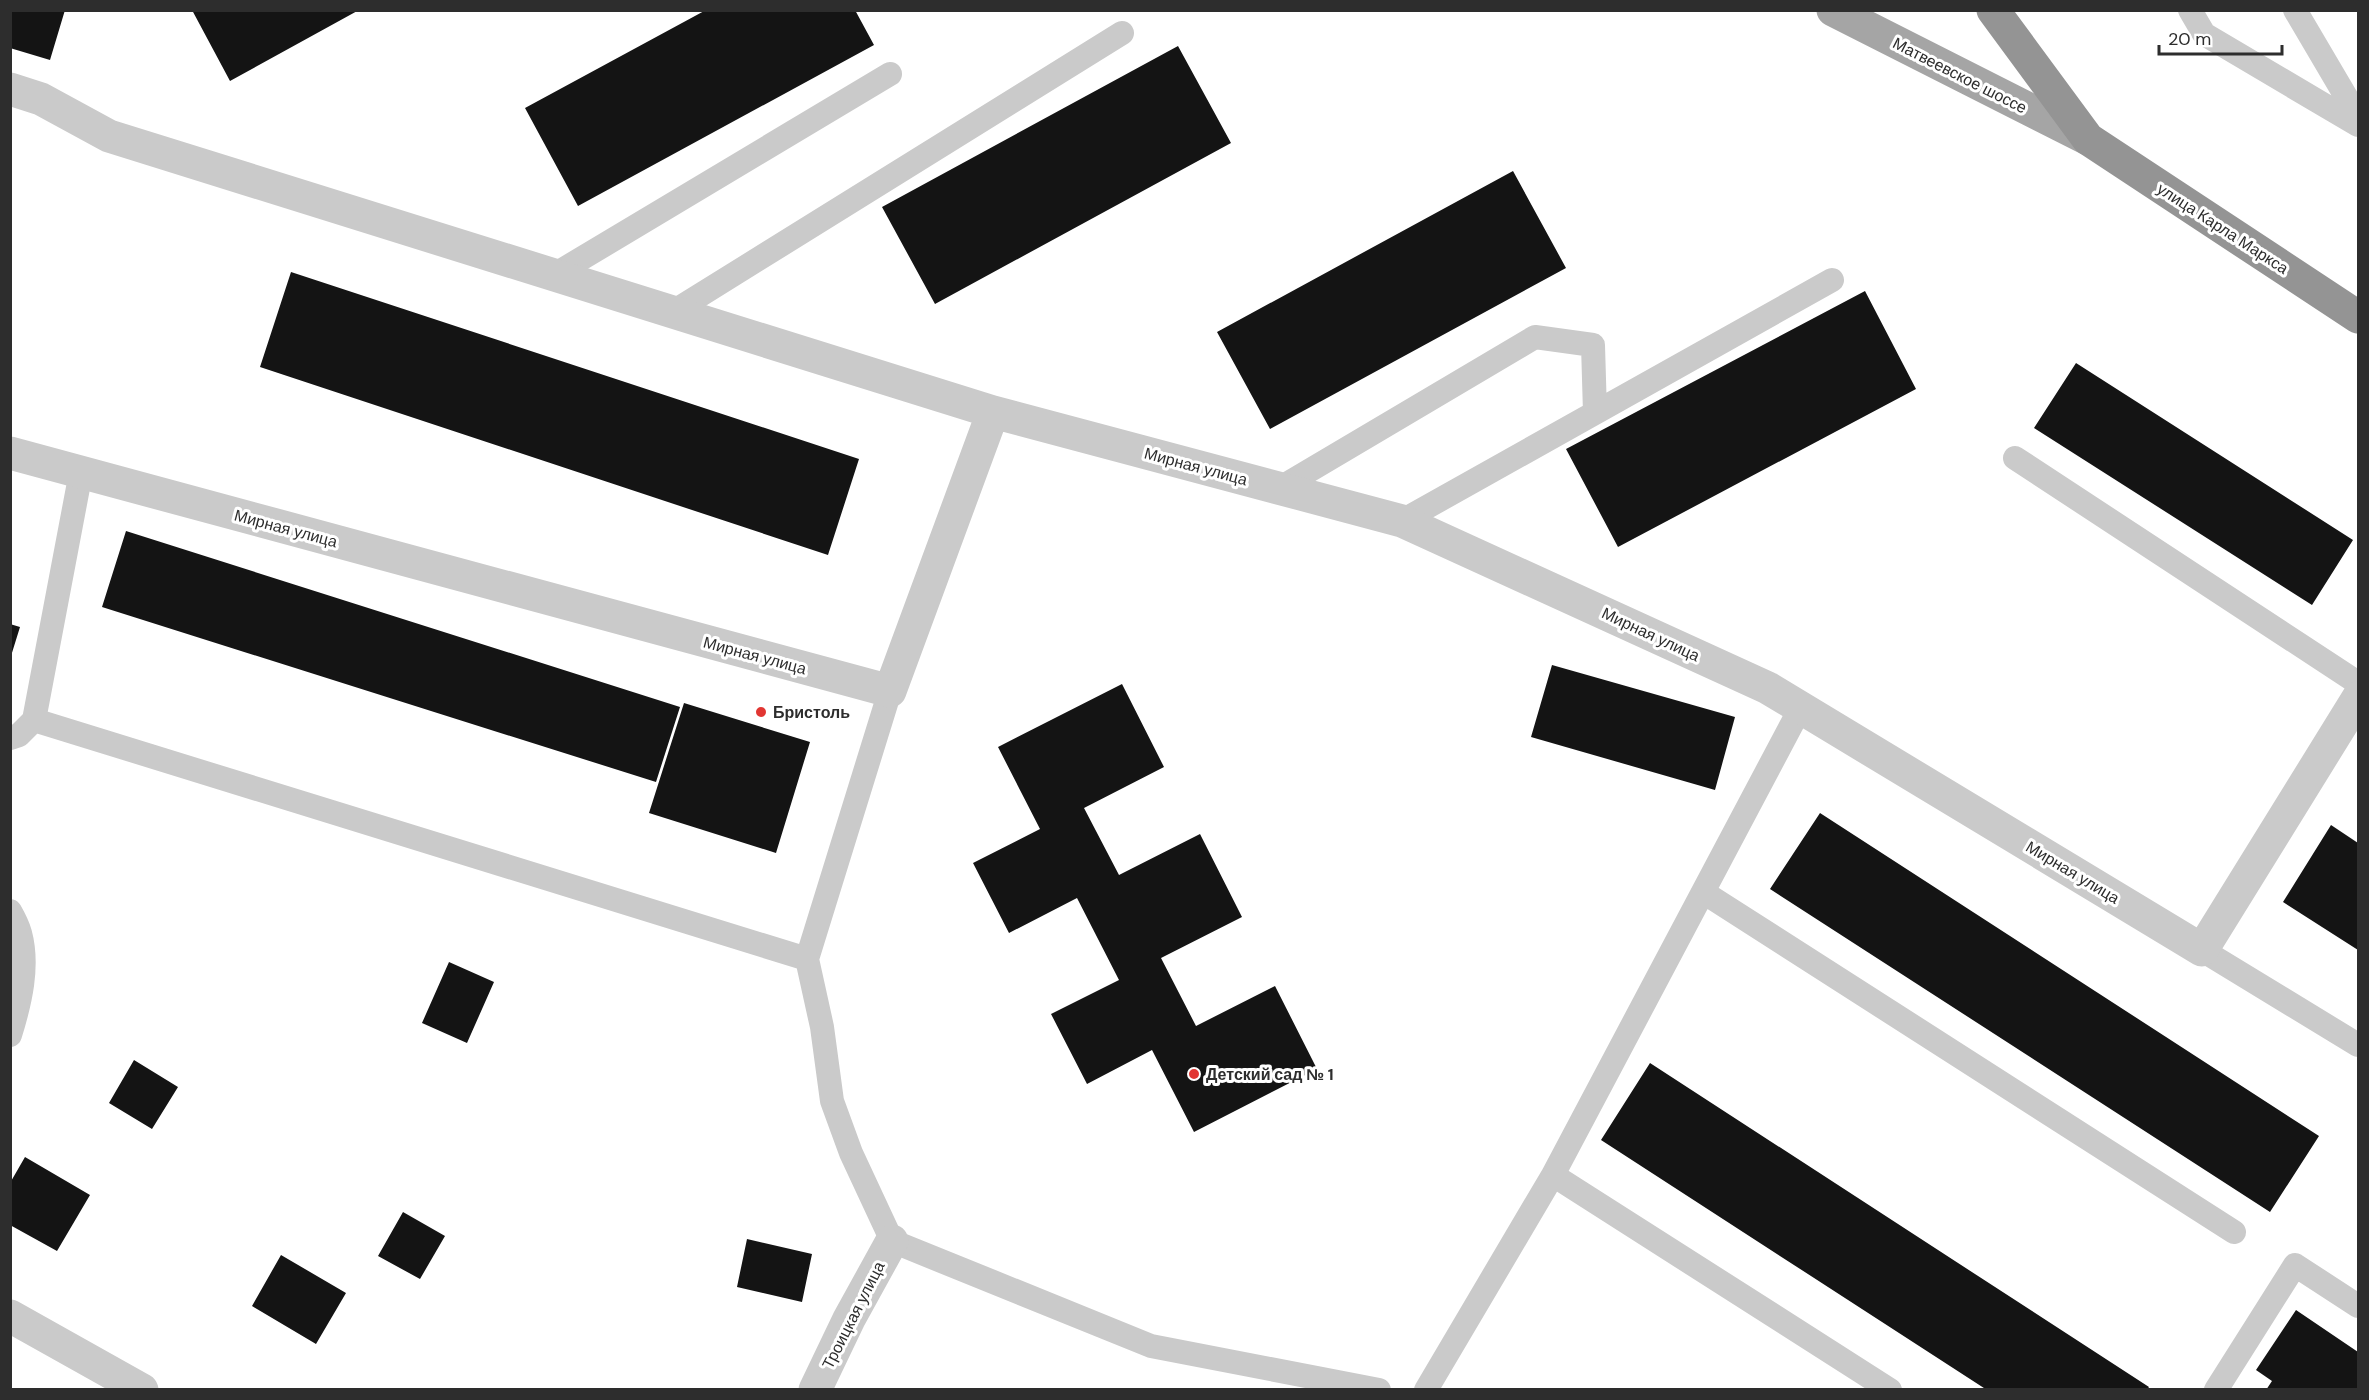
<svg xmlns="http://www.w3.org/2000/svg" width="2369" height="1400" viewBox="0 0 2369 1400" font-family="'DM Sans',sans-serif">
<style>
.building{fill:#141414}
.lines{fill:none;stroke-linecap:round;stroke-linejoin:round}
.lane{stroke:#cacaca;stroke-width:24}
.street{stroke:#cacaca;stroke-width:33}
.primary{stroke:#a5a5a5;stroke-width:33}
.highway{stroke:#949494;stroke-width:33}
.poi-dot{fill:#e13632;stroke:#fff;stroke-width:2}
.labels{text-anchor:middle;stroke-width:6;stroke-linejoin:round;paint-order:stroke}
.street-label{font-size:16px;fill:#2d2d2d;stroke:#fff}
.poi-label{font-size:16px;font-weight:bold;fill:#2d2d2d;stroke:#fff;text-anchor:start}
</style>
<rect width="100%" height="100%" fill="#fff"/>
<path class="building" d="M10,10h55l-15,50 -40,-12z
M192,10h167l-129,71z
M706,10h149l19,35 -296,161 -53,-98z
M1178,46l53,97 -296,161 -53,-97z
M1513,171l53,97 -296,161 -53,-97z
M291,272l568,187 -31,96 -568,-188z
M1865,291l51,98 -298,158 -52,-98z
M2076,363l277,177 -41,65 -278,-177z
M126,531l554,176 -24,75 -554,-175z
M10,624l10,3 -9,29h-1z
M1552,665l183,52 -20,73 -184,-53z
M1122,684l42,83 -80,41 35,67 81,-41 42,83 -81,41 35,68 79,-40 42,83 -123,63 -42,-82 -65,34 -36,-70 68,-34 -42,-82 -68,35 -36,-70 67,-34 -42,-82z
M684,703l126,39 -34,111 -127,-40z
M1820,813l499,323 -49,76 -500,-323z
M2331,825l27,18v107l-75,-48z
M449,962l45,20 -27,61 -45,-20z
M134,1060l44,27 -26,42 -43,-26z
M1650,1063l499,324 -2,3h-160l-386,-250z
M25,1157l65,38 -33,56 -47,-26v-42z
M403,1212l42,24 -25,43 -42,-23z
M747,1239l65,15 -10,48 -65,-15z
M281,1255l65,38 -30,51 -64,-38z
M2296,1310l62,42v38h-92l6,-9 -16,-11z"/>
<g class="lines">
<path class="lane" d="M2190,10l14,24 154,91
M2295,10l63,107
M554,275l336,-201
M673,312l449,-279
M2015,458l343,225
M1280,488l255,-151 58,8 2,68
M1402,521l430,-241
M890,691l-83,268 15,68 10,74 19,52 41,88 259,105 228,44
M34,720l773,239
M10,738l9,-3 15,-15 47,-248
M1703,892l531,340
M10,911c4,7 8,15 10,22 9,33 0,70 -10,102
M2202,950l156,95
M1553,1175l337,215
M1426,1390l127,-215 248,-468
M2216,1390l79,-125 63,41"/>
<path class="street" d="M10,89l31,10 68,37 884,276
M10,453l880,238 103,-279 409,109 366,167 434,262 156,-252
M10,1316l132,74
M815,1390l34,-71 43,-78"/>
<path class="primary" d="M1833,10l255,129"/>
<path class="highway" d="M1993,10l95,129 270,178"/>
</g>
<g class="poi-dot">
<circle cx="761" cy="712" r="6"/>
<circle cx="1194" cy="1074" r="6"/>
</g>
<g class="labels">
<g class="street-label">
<text transform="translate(1960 75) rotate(27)" y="6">Матвеевское шоссе</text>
<text transform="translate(2223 228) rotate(33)" y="6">улица Карла Маркса</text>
<text transform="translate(1196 466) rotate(15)" y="6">Мирная улица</text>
<text transform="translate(286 528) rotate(15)" y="6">Мирная улица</text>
<text transform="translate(1651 634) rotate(25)" y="6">Мирная улица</text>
<text transform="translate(755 655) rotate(15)" y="6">Мирная улица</text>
<text transform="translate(2073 872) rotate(31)" y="6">Мирная улица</text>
<text transform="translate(853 1315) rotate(-63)" y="6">Троицкая улица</text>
</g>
<g class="poi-label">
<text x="773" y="718">Бристоль</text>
<text x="1206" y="1080">Детский сад № 1</text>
</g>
</g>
<rect width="2369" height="1400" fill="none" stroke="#2d2d2d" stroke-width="24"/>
<path d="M2159 45v9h123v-9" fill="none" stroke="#2d2d2d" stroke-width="3"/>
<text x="2168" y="45" font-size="18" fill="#2d2d2d" stroke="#ffffff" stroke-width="4.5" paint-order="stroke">20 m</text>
</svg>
